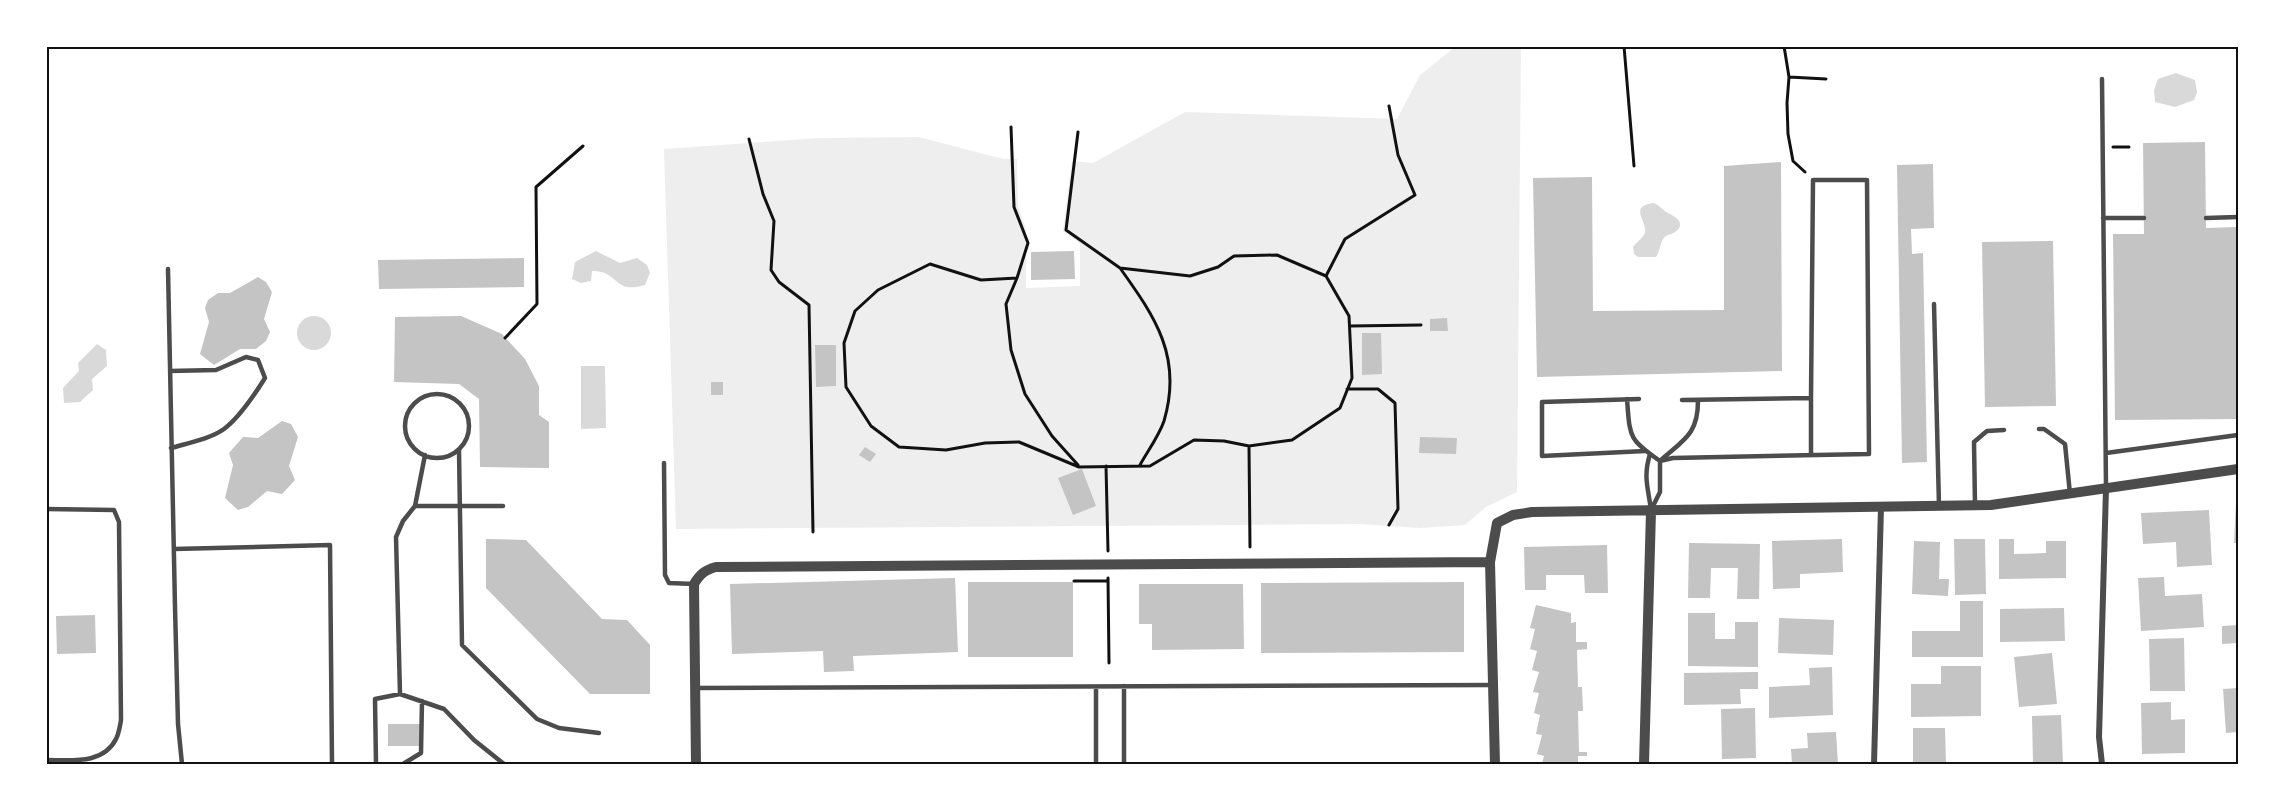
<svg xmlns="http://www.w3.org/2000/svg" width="2285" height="811" viewBox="0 0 2285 811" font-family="Quicksand,sans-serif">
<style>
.green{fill:#eee}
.water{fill:#d9d9d9}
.building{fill:#c4c4c4}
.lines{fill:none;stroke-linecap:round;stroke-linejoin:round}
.path{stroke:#111;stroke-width:3}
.service{stroke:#4c4c4c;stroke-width:4.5}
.minor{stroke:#4c4c4c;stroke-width:6}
.tertiary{stroke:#4c4c4c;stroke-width:10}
.neatline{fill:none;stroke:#111;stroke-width:2}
</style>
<rect width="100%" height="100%" fill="#fff"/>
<path class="green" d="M1455,47h66l-4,445 -31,15 -21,18 -45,3 -59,-4 -685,5 -12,-380 156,-11 99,-1 84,22h14l1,47 8,23v59l54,-2v-42l-17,-13 9,-70 21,2 92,-51 212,7 23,-44z"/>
<path class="water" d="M2176,73l19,7 2,12 -3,8 -19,7 -20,-5 -1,-12 4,-11z
M1654,203c5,2 8,6 12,9 7,3 22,11 9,20 -4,3 -9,2 -12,7 -3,5 -3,12 -7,18h-18l-4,-3 -1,-7c3,-5 11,-9 12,-15 2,-11 -17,-26 9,-29z
M596,251l24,12 17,-5 10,7 3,8 -5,12c-32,10 -26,-15 -53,-14l-1,10 -10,2 -9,-4 3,-17z
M297 333a17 17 0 1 1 34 0a17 17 0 1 1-34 0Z
M97,344l9,6 1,16 -15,13 1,11 -13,12 -16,1 -1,-15 16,-17 -1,-8z
M581,366h24l1,62 -25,1z"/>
<path class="building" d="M2205,142l1,86 32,-1v192l-123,1 -2,-186h31l-1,-91z
M1781,162l1,209 -245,6 -4,-199 59,-1 1,134 131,-1v-144z
M1933,164l1,64 -23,1 1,25 11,-1 4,209 -25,1 -5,-298z
M2053,241l3,165 -71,1 -3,-165z
M1074,251l1,28 -44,1v-28z
M524,258v29l-145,2 -1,-29z
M258,277l8,5 6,10 -8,27 6,13 -4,9 -10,8h-16l-26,16 -14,-11 9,-32 -4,-14 3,-8 10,-7h12z
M461,316l41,18 23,25 14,27v29l10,7v46l-69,-1 -1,-68 -20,-15 -65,-2 1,-65z
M1447,318l1,13h-18v-12z
M1362,333h19l1,41 -20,1z
M815,345h21v41l-20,1z
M711,382h12v13h-12z
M282,421l9,3 7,13 -9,29 6,14 -13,14 -15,-3 -19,16 -10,3 -13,-12 8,-33 -4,-12 14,-16 15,1z
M1420,437l37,1 -1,16 -37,-1z
M865,447l11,7 -6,8 -11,-7z
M1082,469l14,37 -23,9 -15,-37z
M2236,503h2v40h-4z
M2209,510l3,55 -35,2 -1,-25 -33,2 -2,-31z
M486,539l40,1 76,79 25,1 23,25v49h-60l-104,-106z
M1842,539l1,33 -43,2v14l-27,1 -1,-48z
M1954,539h31l1,55 -31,1z
M1999,539h15v15l32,-1v-12h20v37l-67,1z
M1914,541l26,1 -1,37h10l-1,17 -36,-2z
M1689,543l71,1 -1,55h-22l1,-31h-27l-1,30h-22z
M1607,545l1,48h-23l-1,-18h-38v15h-21l-1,-43z
M2164,577l1,19 37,-2 2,33 -63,4 -3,-53z
M955,578l3,74 -105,4 1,15 -30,1 -1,-21 -91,3 -2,-70z
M968,582h105v75h-105z
M1464,582v70l-203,1v-70z
M1139,584h104l1,65 -92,1v-26h-13z
M1960,601h23v56h-71v-26h48z
M1536,605l35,8v10l5,-1v20h11v7l-10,1 1,37h4l1,24h-5l1,41h8v4h-9v8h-36l2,-8 -7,-2 5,-19 -6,-1 4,-19 -6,-2 5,-20 -6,-1 6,-20 -7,-2 5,-19 -7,-2 5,-20 -5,-1z
M2064,608l1,33 -65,1v-33z
M1688,613h27v26h20v-17h23v45l-70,-1z
M95,615l1,38 -39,1 -1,-38z
M1779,618l55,2 -1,35 -55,-2z
M2238,625v18l-16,1v-18z
M2184,638l1,53h-35l-1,-52z
M2052,653l5,51 -38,3 -5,-50z
M1941,666h40v50l-70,1v-33h30z
M1832,667l1,48 -64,3v-31l41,-2 -1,-17z
M1758,672v17h-18l1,15 -57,1v-32z
M2238,688v44l-12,1 -3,-44z
M2171,702v18l14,-1v34l-43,1 -1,-51z
M1755,708l1,50 -34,1 -1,-50z
M2061,715l2,49h-30l-1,-48z
M388,724h32l1,22h-33z
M1913,728h32l1,36h-33z
M1836,732l2,32h-46l-1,-15 17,-1 -1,-15z"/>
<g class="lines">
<path class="path" d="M1624,46l10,120
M1784,46l5,31 -2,26 1,31 5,27 12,11
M1789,77l37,2
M1011,127l3,80 14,36 -11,35 -36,2 -51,-16 -52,26 -23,21 -11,32 2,44 25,39 28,21 47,3 39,-7 34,-1 60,25 71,-1 44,-26 30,1 25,5
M1078,132l-12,98 54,38 70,8 28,-9 16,-11 43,-1 49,21 23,40 3,62 -12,30 -48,32 -43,6 1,101
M749,139l14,55 11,27 -3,49 8,12 30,23 4,227
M2113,147h16
M1120,268c35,49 63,89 44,153 -5,15 -17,31 -24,44
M1326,276l19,-37 70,-44 -17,-40 -9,-49
M1017,278l-11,26 5,46 14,44 27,42 26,29
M1350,326l71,-1
M505,338l32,-34 -1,-117 47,-41
M1347,389h31l17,14 3,106 -9,16
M1106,466l2,85
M1108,578l1,85
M1074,581h34"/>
<path class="service" d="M2102,79l4,408
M2103,218h41
M2206,218l32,-1
M168,269l7,338 3,117 4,40
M1934,304l5,202
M170,371l46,-1 30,-13 12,3 7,18c-10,16 -26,40 -41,51 -14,10 -36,14 -53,19
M405 426a32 32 0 1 1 64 0a32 32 0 1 1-64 0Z
M1811,398v57
M1627,399c3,38 1,40 33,62l13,-3 196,-4 -2,-274h-54l-2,218 -129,2
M1639,399l-97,3v54l103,-5
M2039,429h5l21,15 5,50
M459,450l3,195 75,74 22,9 40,5
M2106,453l132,-18
M1650,454c-7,23 -2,33 1,56
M664,463l1,112 4,8 25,1
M1975,505l-1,-63 13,-11 17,-1
M415,506h88
M1652,508l8,-16v-31c23,-21 38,-26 38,-60
M46,509l68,1 5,12 2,198c-1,6 -2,13 -5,19 -13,26 -45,21 -70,21
M174,549l156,-4 2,219
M695,688l798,-3
M400,694l-4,-157 7,-16 12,-15 10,-51
M376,764l-1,-65 25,-5 44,15 30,31 30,24
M403,764l18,-11 1,-52
M1096,764v-77
M1124,764v-78"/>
<path class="minor" d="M1874,764l7,-257
M2102,764l-3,-27 7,-248"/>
<path class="tertiary" d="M696,764l-2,-180c6,-10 11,-14 22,-17l774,-5
M1495,764l-5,-202 7,-39 16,-8 19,-3 459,-7 247,-36
M1644,764l7,-253"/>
</g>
<rect width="2285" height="811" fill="none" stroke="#ffffff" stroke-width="96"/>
<rect x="48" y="48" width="2189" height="715" class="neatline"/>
</svg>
